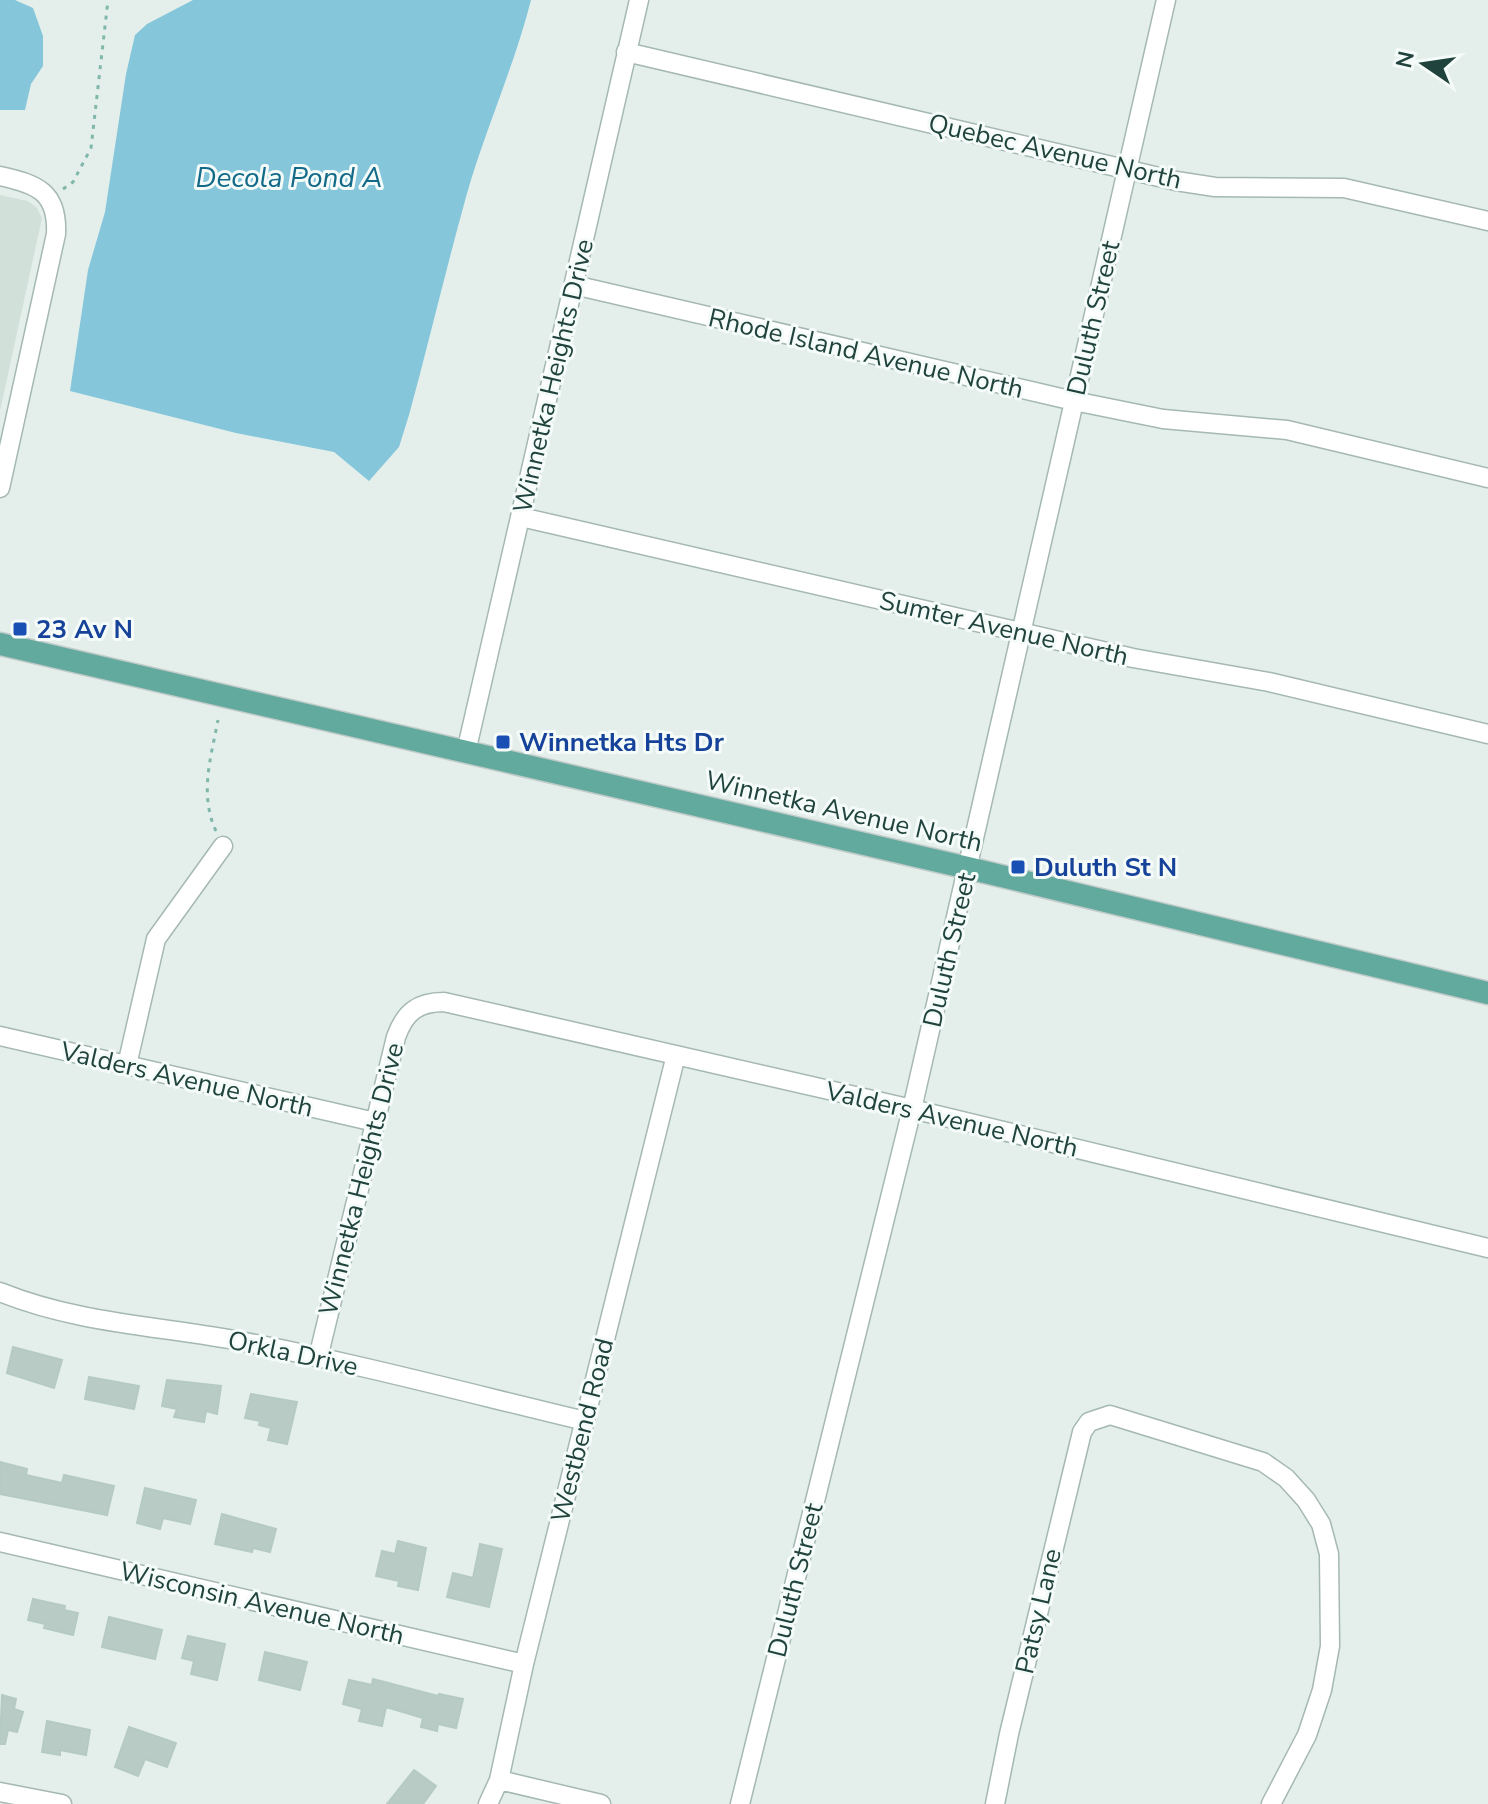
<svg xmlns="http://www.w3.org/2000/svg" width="1488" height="1804" viewBox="0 0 1488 1804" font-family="'Nunito Sans',sans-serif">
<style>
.built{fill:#d2e0da}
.water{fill:#86c6da}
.building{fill:#b9cbc5;stroke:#b5cac3;stroke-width:2}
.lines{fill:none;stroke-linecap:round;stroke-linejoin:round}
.minor-casing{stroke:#a5b8b3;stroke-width:21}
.major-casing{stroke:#c1cbc9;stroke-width:25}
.path{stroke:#80b7ab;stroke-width:3;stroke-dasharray:4 6;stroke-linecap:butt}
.minor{stroke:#fff;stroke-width:18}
.major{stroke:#63aa9e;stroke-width:22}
.transit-dot{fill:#1a4fb4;stroke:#f5fbf9;stroke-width:3}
.labels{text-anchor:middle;stroke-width:6;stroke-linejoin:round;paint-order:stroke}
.street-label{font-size:26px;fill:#20443d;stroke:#f5fbf9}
.transit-label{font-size:26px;font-weight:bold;fill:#164399;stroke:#f5fbf9;text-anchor:start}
.water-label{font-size:28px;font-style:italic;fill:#126a88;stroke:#f5fbf9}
</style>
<rect width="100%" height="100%" fill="#e4efeb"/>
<path class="built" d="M0,195l28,6 9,7 5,10 -42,193z"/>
<path class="water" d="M0,0h15l18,8 10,28v30l-12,18 -6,26h-25z
M193,0h338c-17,67 -46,130 -65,197 -20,72 -37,145 -57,218l-10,32 -30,34 -35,-29 -98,-19 -166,-42 18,-121 17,-58 21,-138 9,-39 12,-11z"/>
<path class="building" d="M13,1347l49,13 -8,28 -47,-15z
M89,1377l50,9 -5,23 -49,-10z
M167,1380l54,6 -4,28 -11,-3 -2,11 -30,-5 3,-8 -15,-3z
M251,1394l46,8 -10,42 -19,-4 3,-12 -12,-3 1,-4 -15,-3z
M0,1462l27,7 -1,6 36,8 2,-8 50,11 -7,29 -107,-21z
M145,1488l51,12 -6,24 -27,-6 -3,11 -23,-6z
M222,1514l54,15 -6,23 -17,-4 -1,4 -37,-8z
M398,1541l28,7 -8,42 -20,-4 1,-5 -23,-5 6,-25 13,3z
M480,1544l22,5 -13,58 -42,-10 6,-24 20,5z
M33,1599l32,7 -1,4 14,3 -5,22 -29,-7 1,-4 -17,-4z
M109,1617l53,13 -7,29 -53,-12z
M188,1636l37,8 -8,36 -26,-6 3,-13 -12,-3z
M265,1652l42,10 -7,28 -41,-10z
M373,1679l65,17 1,-2 24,5 -7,29 -18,-4 -1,7 -16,-4 2,-9 -37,-11 -4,19 -23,-5 3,-12 -19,-5 6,-24 23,5z
M2,1695l14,4 -2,10 9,3 -6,20 -9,-2 -3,14h-5z
M47,1721l43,9 -4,25 -26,-5v5l-18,-3z
M129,1727l47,16 -9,24 -22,-8 -7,17 -23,-9z
M414,1770l22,16 -13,18h-36z"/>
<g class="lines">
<g class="minor-casing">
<path id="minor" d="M626,52l550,129 39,6 129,1 144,33
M0,176c37,8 58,16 56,58l-56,254
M574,285l500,116 89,18 124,11 201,48
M521,517l612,141 136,24 219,52
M466,752l173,-752
M0,1036l375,86
M127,1065l29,-126 67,-93
M0,1292c79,32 162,34 245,50 114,22 227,52 340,79
M318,1358l78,-321c9,-25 22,-35 48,-35l468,107 576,139
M0,1542l524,122
M499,1780l102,24
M0,1792l62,12
M488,1804l11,-24 25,-116 152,-609
M740,1804l172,-695 254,-1109
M995,1804l14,-70 73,-302 7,-10 21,-7 153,47 23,16 20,22 15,24 8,30 1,92 -8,44 -15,45 -36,69"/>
</g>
<g class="major-casing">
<path id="major" d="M0,644l968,224 520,125"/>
</g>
<path class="path" d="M63,189l10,-7 18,-34 17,-148
M216,831c-17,-36 -5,-74 2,-111"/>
<use href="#minor" class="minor"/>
<use href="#major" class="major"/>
</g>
<g class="transit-dot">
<rect x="12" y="621" width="16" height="16" rx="4"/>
<rect x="495" y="734" width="16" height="16" rx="4"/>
<rect x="1010" y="859" width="16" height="16" rx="4"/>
</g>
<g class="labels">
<g class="street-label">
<text transform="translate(1055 151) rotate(13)" y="9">Quebec Avenue North</text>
<text transform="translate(1093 318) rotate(-77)" y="9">Duluth Street</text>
<text transform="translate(866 353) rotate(13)" y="9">Rhode Island Avenue North</text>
<text transform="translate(553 376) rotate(-77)" y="9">Winnetka Heights Drive</text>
<text transform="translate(1004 628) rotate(13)" y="9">Sumter Avenue North</text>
<text transform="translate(844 811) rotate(13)" y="9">Winnetka Avenue North</text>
<text transform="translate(949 950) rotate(-77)" y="9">Duluth Street</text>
<text transform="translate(187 1079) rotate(13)" y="9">Valders Avenue North</text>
<text transform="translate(952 1119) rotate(13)" y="9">Valders Avenue North</text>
<text transform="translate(361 1179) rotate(-76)" y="9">Winnetka Heights Drive</text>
<text transform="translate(293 1353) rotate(12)" y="9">Orkla Drive</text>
<text transform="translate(582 1430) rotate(-76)" y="9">Westbend Road</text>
<text transform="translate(795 1580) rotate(-76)" y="9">Duluth Street</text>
<text transform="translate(262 1603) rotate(13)" y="9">Wisconsin Avenue North</text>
<text transform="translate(1038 1611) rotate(-77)" y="9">Patsy Lane</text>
</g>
<g class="transit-label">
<text x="36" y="638">23 Av N</text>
<text x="519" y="751">Winnetka Hts Dr</text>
<text x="1034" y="876">Duluth St N</text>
</g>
<g class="water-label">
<text x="289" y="187">Decola Pond A</text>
</g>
</g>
<g transform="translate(1424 64) rotate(283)" stroke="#f5fbf9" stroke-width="6" paint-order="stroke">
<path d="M0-6L14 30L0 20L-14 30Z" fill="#20443d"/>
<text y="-12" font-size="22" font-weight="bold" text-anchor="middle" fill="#20443d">N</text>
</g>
</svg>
